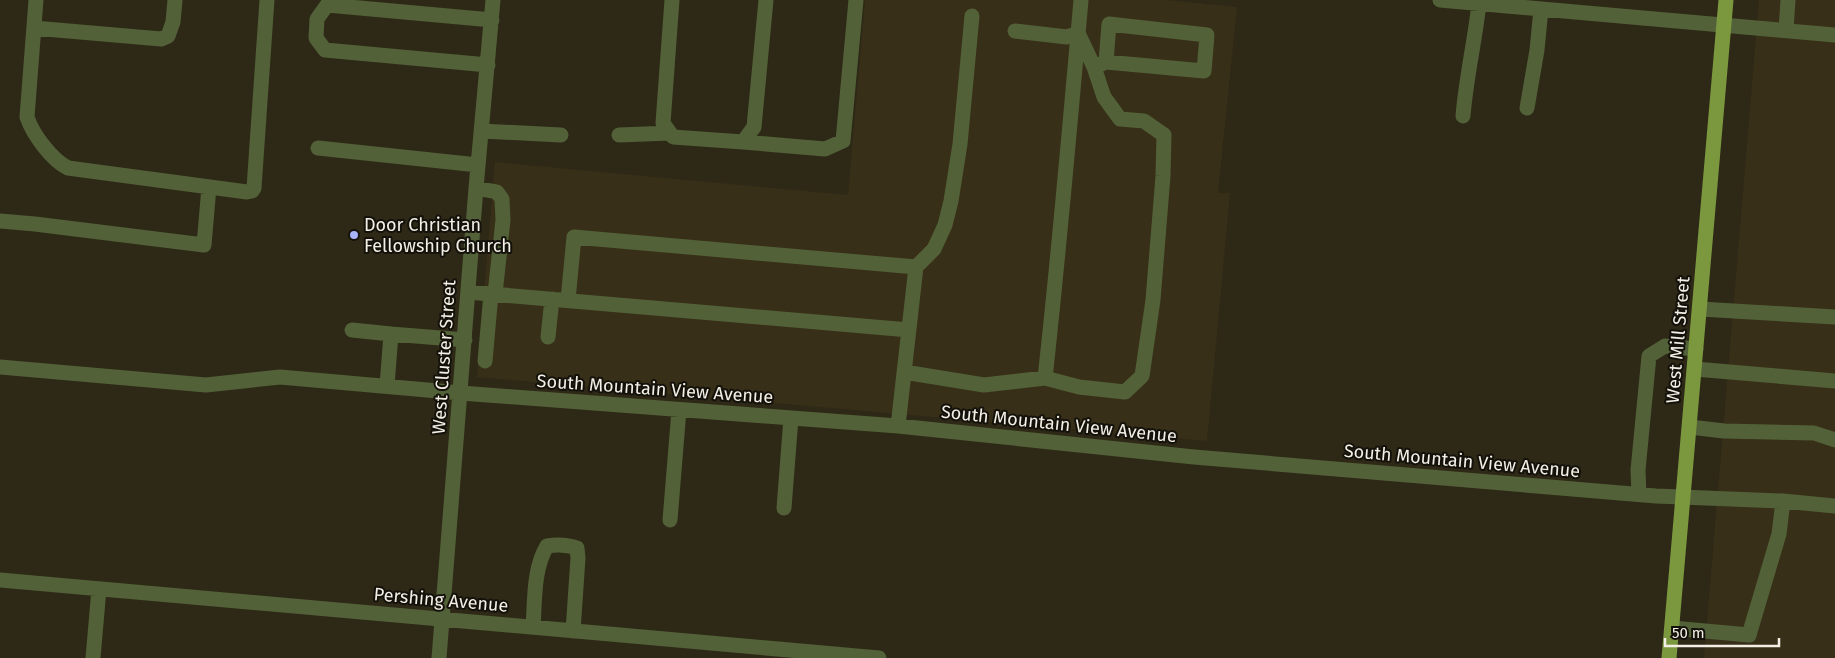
<svg xmlns="http://www.w3.org/2000/svg" width="1835" height="658" viewBox="0 0 1835 658" font-family="'Fira Sans',sans-serif">
<style>
.built{fill:#372f18}
.lines{fill:none;stroke-linecap:round;stroke-linejoin:round}
.minor{stroke:#526138;stroke-width:15}
.major{stroke:#7b983f;stroke-width:15}
.poi-dot{fill:#a7b1fc;stroke:#13110a;stroke-width:2}
.labels{text-anchor:middle;stroke-width:4;stroke-linejoin:round;paint-order:stroke}
.poi-label{font-size:18px;fill:#f3efe5;stroke:#13110a;text-anchor:start}
.street-label{font-size:18px;fill:#f3efe5;stroke:#13110a}
</style>
<rect width="100%" height="100%" fill="#2e2817"/>
<path class="built" d="M865,0h301l71,7 -19,186h12l-23,248 -730,-64 18,-215 353,33z
M1759,0h76v658h-131z"/>
<g class="lines">
<path class="minor" d="M36,0l-9,117c6,18 25,43 41,51l179,24 5,-1 2,-3 13,-188
M672,0l-9,123 10,14 70,5 11,-15 12,-127
M1440,0l395,35
M34,28l127,11 7,-3 5,-14 2,-22
M1786,30l2,-30
M1015,31l52,6 11,-4
M1078,33l16,34 10,30 16,22 24,2 20,14 -1,41 -10,124 -11,76 -17,16 -46,-5 -34,-9c14,-126 25,-252 36,-378
M488,65l-163,-15 -9,-12 1,-19 10,-14 165,15
M1094,67l12,-5 98,9 3,-36 -98,-11 -3,38
M1527,108l10,-58 4,-41
M1463,116c3,-38 12,-75 16,-113
M481,131l80,4
M619,135l51,-2
M743,142l82,7 18,-8 13,-141
M318,148l160,17
M476,188l21,4 5,7 1,21 -8,74
M0,221l35,3 169,21 5,-58
M468,292l441,38
M568,300l6,-63 342,30
M1700,309l135,8
M352,330l39,4
M548,337l4,-38
M485,361l6,-67
M0,367l206,18 74,-8 181,16 437,33 296,31 462,39 127,5 52,5
M1695,369l140,12
M904,372l80,13 61,-7
M387,386l4,-52 74,6
M898,426l18,-159 18,-18 11,-24 6,-24 9,-57 12,-128
M1690,427l34,4 90,2 21,7
M1639,494l-1,-24 11,-114 16,-10 31,3
M784,508l7,-90
M670,520l9,-110
M0,580l879,78
M533,627c2,-26 0,-58 14,-81 11,-2 19,-2 30,2l1,10 -5,73
M1672,628l77,7 30,-101 4,-33
M93,658l6,-69
M439,658l37,-470 17,-188"/>
<path class="major" d="M1669,658l57,-658"/>
</g>
<circle class="poi-dot" cx="354" cy="235" r="5"/>
<g class="labels">
<g class="poi-label">
<text x="364" y="231">Door Christian<tspan x="364" dy="21">Fellowship Church</tspan></text>
</g>
<g class="street-label">
<text transform="translate(1678 340) rotate(-85)" y="6">West Mill Street</text>
<text transform="translate(444 357) rotate(-86)" y="6">West Cluster Street</text>
<text transform="translate(655 389) rotate(4)" y="6">South Mountain View Avenue</text>
<text transform="translate(1059 424) rotate(6)" y="6">South Mountain View Avenue</text>
<text transform="translate(1462 461) rotate(5)" y="6">South Mountain View Avenue</text>
<text transform="translate(441 600) rotate(5)" y="6">Pershing Avenue</text>
</g>
</g>
<path d="M1665 638v8h114v-8" fill="none" stroke="#f3efe5" stroke-width="2.5"/>
<text x="1672" y="638" font-size="15" fill="#f3efe5" stroke="#13110a" stroke-width="4" paint-order="stroke">50 m</text>
</svg>
